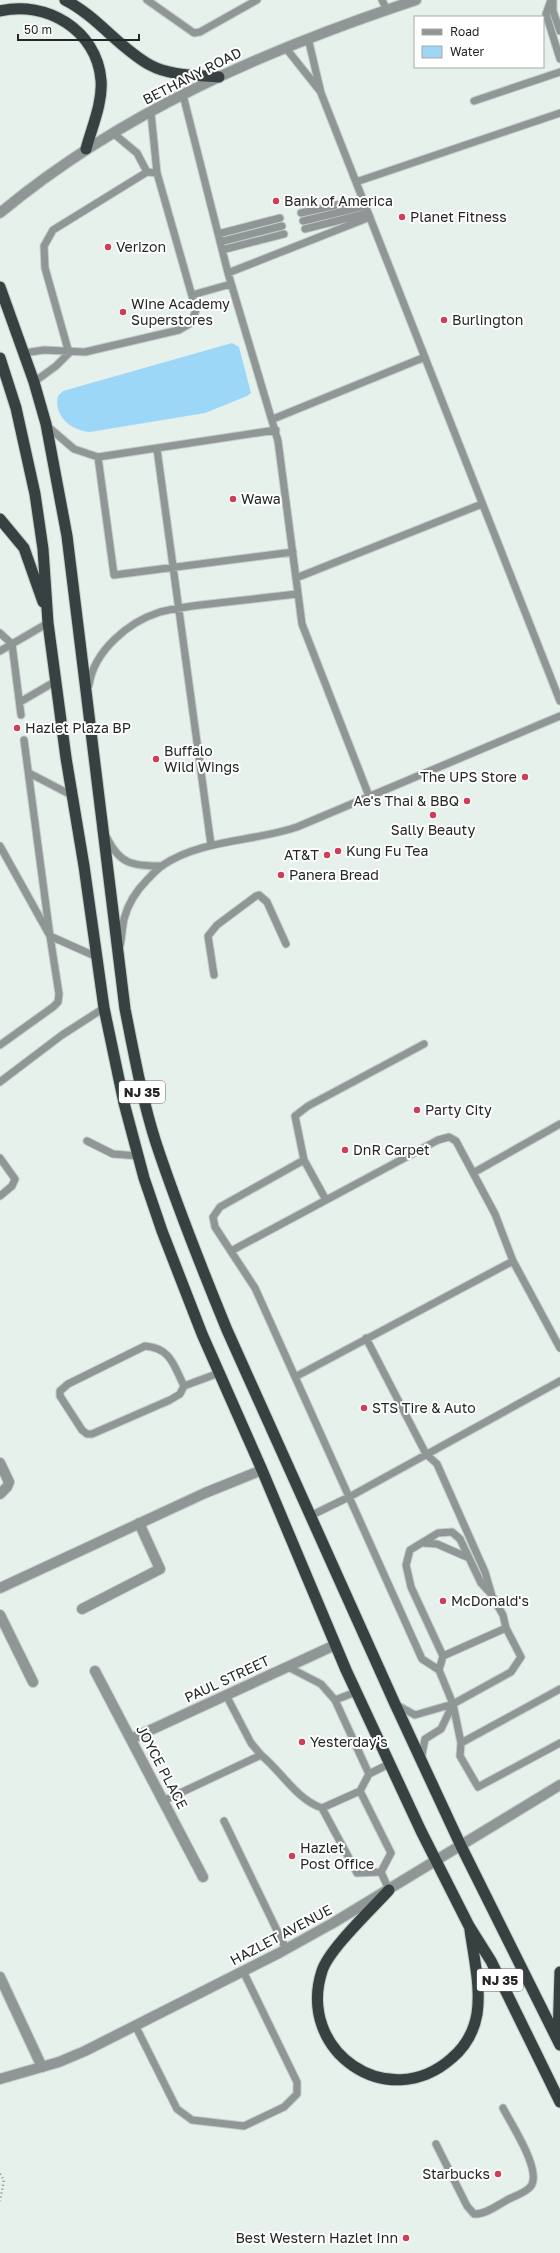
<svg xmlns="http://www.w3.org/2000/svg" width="560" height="2253" viewBox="0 0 560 2253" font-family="'Golos Text',sans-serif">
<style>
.water{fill:#9dd7f7}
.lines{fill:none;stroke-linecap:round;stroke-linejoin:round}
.service-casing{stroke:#c3cdc8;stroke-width:9}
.minor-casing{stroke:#c3cdc8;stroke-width:12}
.tertiary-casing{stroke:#c3cdc8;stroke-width:12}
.trunk-casing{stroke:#c3cdc8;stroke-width:13}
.path{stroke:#858c89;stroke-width:2.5;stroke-dasharray:1 3;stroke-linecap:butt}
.service{stroke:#909595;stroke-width:7}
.minor{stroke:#909595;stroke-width:10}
.tertiary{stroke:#909595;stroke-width:10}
.trunk{stroke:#384142;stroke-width:11}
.poi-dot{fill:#ce3e59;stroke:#fff;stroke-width:1.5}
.labels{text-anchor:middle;stroke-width:4;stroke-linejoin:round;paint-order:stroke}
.shield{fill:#fff;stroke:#666867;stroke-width:1}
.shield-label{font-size:13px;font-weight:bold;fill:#242726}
.street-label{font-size:14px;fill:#242726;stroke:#fff}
.poi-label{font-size:14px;fill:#242726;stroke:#fff;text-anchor:start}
</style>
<rect width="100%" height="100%" fill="#e6f1ec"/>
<path class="water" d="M232,343l7,4 12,46 -4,3 -42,17 -115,19c-18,-1 -37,-16 -32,-36l5,-5z"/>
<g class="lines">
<g class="service-casing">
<path id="service" d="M147,0l47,33 6,-1 57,-32
M382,0l5,10
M551,0l-5,14 14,45
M553,0v11l7,20
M308,38l13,55 239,608
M285,47l35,44
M183,95l45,178 50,168 24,183 67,172
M474,101l86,-29
M151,113l6,60
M113,133l24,20 10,19
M356,182l204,-69
M301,213l62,-14
M303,221l62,-15
M305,229l63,-16
M218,234l62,-16
M220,242l62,-16
M222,250l62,-16
M228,273l142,-56
M192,295l39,-11
M24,353l20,-3 41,2 94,-22 12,-7 5,-13 -39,-137 -10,-1 -94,58 -9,16 1,22 24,85
M34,382l22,-16 13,-13
M273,419l152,-62
M46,425l28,24 24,8 178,-27
M157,449l54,396
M98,457l16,118 179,-23
M296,578l186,-74
M0,633l12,11 9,71
M0,651l48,-28
M89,685c5,-34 39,-63 71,-73 19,-5 39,-7 58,-9 26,-3 53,-6 79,-9
M20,702l36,-21
M29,773l44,23
M107,838c13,27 27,28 55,28
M0,846l50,90 47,21
M120,946c2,-9 2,-18 4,-27 4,-15 13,-29 23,-39 5,-5 10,-11 16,-15 39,-26 90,-23 134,-38l263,-111
M214,975l-6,-39 9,-11 39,-29 3,-1 8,7 19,42
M0,1045l53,-38 5,-5 1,-8 -9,-58 -26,-196
M0,1082l62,-47 42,-27
M87,1141l26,13 26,2
M0,1158l15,21 -3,7 -12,10
M304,1160l-84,47 -7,10 2,10 40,61 167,371 17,11 14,34 8,39 -1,13 18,31 82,-44
M473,1173l87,-49
M326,1200l-22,-40 -9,-44 13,-10 116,-62
M231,1251l207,-111 11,-3 7,4 39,73 18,47 47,87
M366,1338l60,116 11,10 48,108 7,24 11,19 3,13 15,29 -10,15 -58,32 -38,11 -20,-11
M295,1377l218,-116
M184,1386c-10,-20 -13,-38 -39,-40l-77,38 -8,7v5l22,34 5,4h5l78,-34 10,-6 4,-8 35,-13
M310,1516l41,-20 209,-115
M423,1543l14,1 32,14
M443,1656l63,-28
M288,1667l33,17 14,16 34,74
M439,1670l4,-14 -32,-69 -5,-22 4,-15 28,-17 14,-1 8,7 21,44 10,11
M226,1695l25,48 10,12
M335,1700l21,-8
M461,1743l99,-54
M421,1760l4,-21 16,-10 12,-25
M360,1791l31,62 -10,19
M163,1801l98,-46c21,17 35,44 61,53l35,65 24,-1
M322,1808l38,-17 9,-17 22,-11
M224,1821l62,128
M381,1872l8,18
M135,2025l42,84 15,11 52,6 40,-19 13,-13v-12l-54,-111
M436,2144l31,62 7,8c11,1 24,-9 33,-14 7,-4 19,-7 24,-14 11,-16 -20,-62 -28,-78"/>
</g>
<g class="minor-casing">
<path id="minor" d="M0,1463l9,19 -2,5 -7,7
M0,1588l205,-95 57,-23
M82,1609l78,-40 -21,-46
M0,1615l33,67
M95,1671l108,206
M131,1739l204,-94
M0,1977l42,90"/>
</g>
<g class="tertiary-casing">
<path id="tertiary" d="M0,213c121,-101 268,-164 416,-213
M0,2079l59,-17 26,-11 194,-98 54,-30 227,-138"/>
</g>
<g class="trunk-casing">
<path id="trunk" d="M65,0c32,16 54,48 85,65 20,11 47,10 69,12
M0,11c46,-11 97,19 101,69 2,22 -9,47 -15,69
M0,287l34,95 12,42 21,112 58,473c9,45 17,90 31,134 21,63 46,126 71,187l168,374 66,142 99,199
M0,358l16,50 19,86 8,55 5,74 18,135 18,108 20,142 20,95 20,75 18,53 40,103 60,136 84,200 75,161 48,95 22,35 69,141
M0,519l24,29 19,54
M389,1890c-17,19 -60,59 -67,81 -26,80 66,144 130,87 13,-11 22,-27 25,-44 4,-27 -3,-56 -7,-84
M558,2038l2,-66"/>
</g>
<path class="path" d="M0,2174l4,6 -4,21"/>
<use href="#service" class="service"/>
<use href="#minor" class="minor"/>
<use href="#tertiary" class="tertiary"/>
<use href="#trunk" class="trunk"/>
</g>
<g class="poi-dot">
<circle cx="276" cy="201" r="4"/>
<circle cx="402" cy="217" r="4"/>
<circle cx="108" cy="247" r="4"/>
<circle cx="123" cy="312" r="4"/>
<circle cx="444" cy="320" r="4"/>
<circle cx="233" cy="499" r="4"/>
<circle cx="17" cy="728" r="4"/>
<circle cx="156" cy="759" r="4"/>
<circle cx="525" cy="777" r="4"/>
<circle cx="467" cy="801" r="4"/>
<circle cx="433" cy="815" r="4"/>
<circle cx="338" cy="851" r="4"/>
<circle cx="327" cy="855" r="4"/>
<circle cx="281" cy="875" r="4"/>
<circle cx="417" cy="1110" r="4"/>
<circle cx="345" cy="1150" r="4"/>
<circle cx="364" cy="1408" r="4"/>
<circle cx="443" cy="1601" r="4"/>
<circle cx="302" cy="1742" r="4"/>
<circle cx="292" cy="1856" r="4"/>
<circle cx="498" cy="2174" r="4"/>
<circle cx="406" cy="2238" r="4"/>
</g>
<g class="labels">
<g class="shield">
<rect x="119" y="1081" width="46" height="22" rx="3"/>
<rect x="477" y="1969" width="46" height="22" rx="3"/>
</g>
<g class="shield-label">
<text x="142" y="1097">NJ 35</text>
<text x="500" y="1985">NJ 35</text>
</g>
<g class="street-label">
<text transform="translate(192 76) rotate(-27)" y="5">BETHANY ROAD</text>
<text transform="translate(227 1679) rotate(-25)" y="5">PAUL STREET</text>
<text transform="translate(162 1767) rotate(62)" y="5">JOYCE PLACE</text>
<text transform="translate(281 1935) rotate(-28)" y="5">HAZLET AVENUE</text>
</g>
<g class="poi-label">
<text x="284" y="206">Bank of America</text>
<text x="410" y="222">Planet Fitness</text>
<text x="116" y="252">Verizon</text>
<text x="131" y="309">Wine Academy<tspan x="131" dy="16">Superstores</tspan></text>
<text x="452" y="325">Burlington</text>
<text x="241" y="504">Wawa</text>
<text x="25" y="733">Hazlet Plaza BP</text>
<text x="164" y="756">Buffalo<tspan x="164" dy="16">Wild Wings</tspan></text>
<text x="517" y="782" text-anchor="end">The UPS Store</text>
<text x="459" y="806" text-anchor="end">Ae's Thai &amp; BBQ</text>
<text x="433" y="835" text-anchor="middle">Sally Beauty</text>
<text x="346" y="856">Kung Fu Tea</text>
<text x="319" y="860" text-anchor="end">AT&amp;T</text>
<text x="289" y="880">Panera Bread</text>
<text x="425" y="1115">Party City</text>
<text x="353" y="1155">DnR Carpet</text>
<text x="372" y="1413">STS Tire &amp; Auto</text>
<text x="451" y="1606">McDonald's</text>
<text x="310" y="1747">Yesterday's</text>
<text x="300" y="1853">Hazlet<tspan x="300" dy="16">Post Office</tspan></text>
<text x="490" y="2179" text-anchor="end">Starbucks</text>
<text x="398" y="2243" text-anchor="end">Best Western Hazlet Inn</text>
</g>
</g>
<rect x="414" y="16" width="130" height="52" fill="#ffffff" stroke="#a7a9a8"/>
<rect x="422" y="29" width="20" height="6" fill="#909595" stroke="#a7a9a8"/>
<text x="450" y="36" font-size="12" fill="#242726">Road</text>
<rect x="422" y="46" width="20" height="12" fill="#9dd7f7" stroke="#a7a9a8"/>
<text x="450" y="56" font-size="12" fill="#242726">Water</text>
<path d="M18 34v6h121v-6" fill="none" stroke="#242726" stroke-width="2"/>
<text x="24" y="34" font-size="12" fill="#242726" stroke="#ffffff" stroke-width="3" paint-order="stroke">50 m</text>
</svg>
